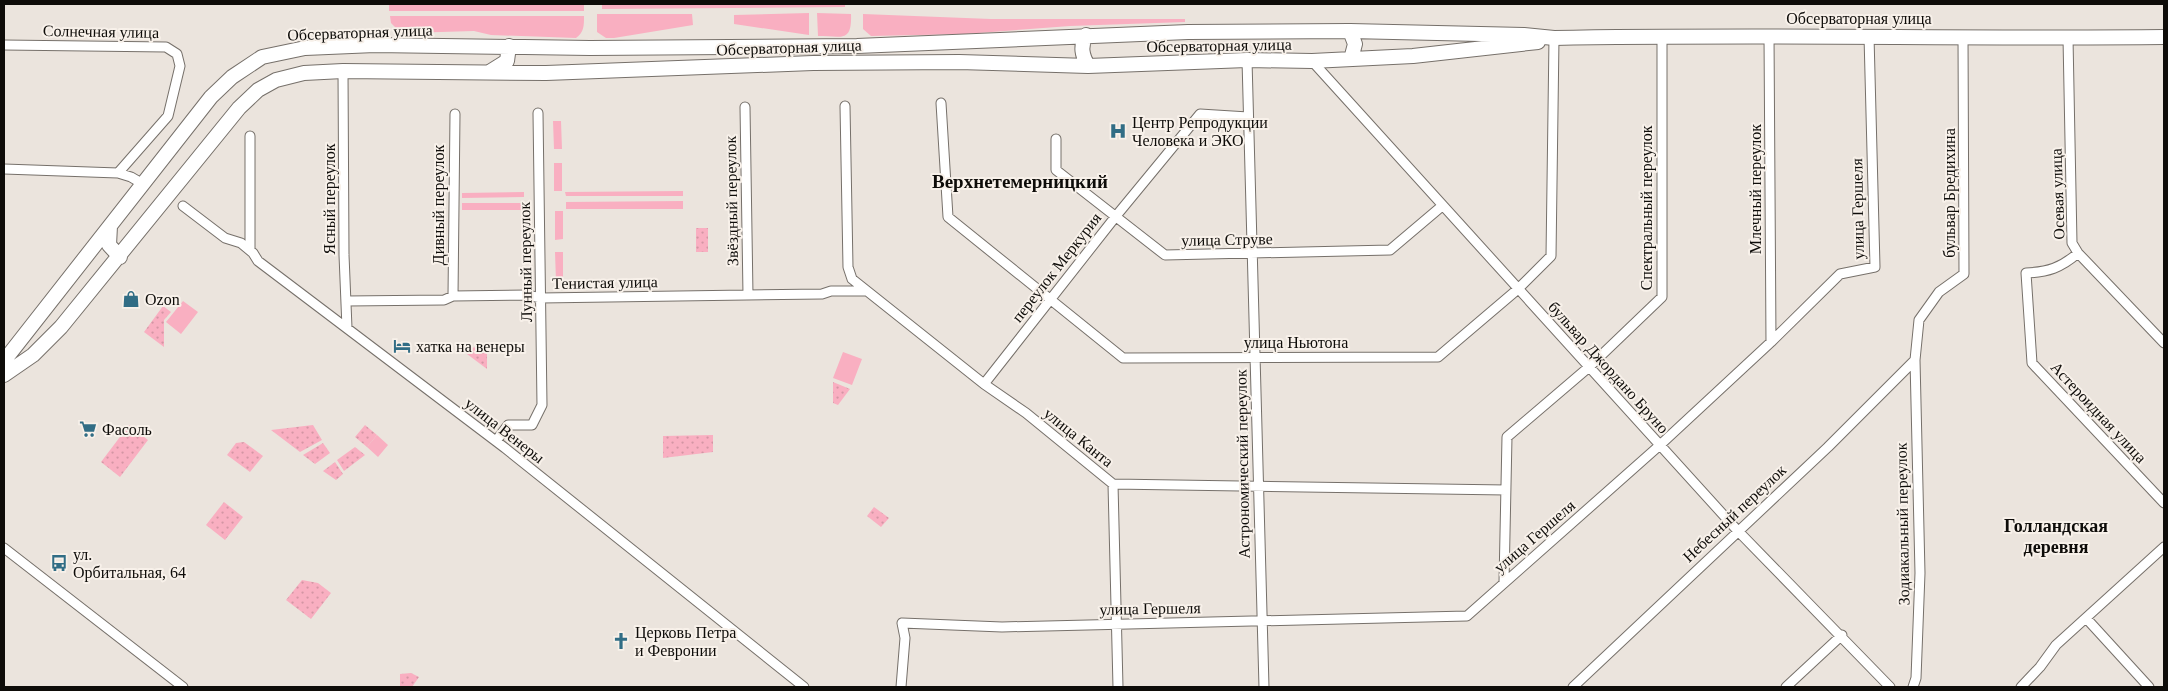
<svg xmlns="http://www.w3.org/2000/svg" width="2168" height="691" viewBox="0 0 2168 691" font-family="Georgia,serif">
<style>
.green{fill:#f9afc1}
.park{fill:url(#park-dots)}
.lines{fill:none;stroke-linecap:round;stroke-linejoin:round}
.street-casing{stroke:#76706a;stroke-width:11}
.secondary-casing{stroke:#76706a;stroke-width:16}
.street{stroke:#fff;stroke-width:9}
.secondary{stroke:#fff;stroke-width:14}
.labels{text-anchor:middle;stroke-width:4;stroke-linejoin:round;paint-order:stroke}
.street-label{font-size:16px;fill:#0e0c09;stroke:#f8f1ea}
.poi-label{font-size:16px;fill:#0e0c09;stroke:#f8f1ea;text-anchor:start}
.neighbourhood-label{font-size:18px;font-weight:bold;fill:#0e0c09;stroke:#f8f1ea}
.quarter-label{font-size:19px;font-weight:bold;fill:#0e0c09;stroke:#f8f1ea}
</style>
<defs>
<pattern id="park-dots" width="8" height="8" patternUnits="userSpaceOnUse" patternTransform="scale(1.25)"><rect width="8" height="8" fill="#f9afc1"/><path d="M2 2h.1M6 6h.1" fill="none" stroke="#d495a4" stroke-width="1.8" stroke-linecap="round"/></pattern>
</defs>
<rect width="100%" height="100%" fill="#ebe4dd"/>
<path class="green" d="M389,4h195v7h-195z
M602,4h243v3l-243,2z
M809,13v22l-75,-11v-9z
M817,13l34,1c1,29 -9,22 -33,22z
M597,14h95l1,11 -79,13h-8l-9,-6z
M863,14l128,5h194v3l-115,4 -105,8 -94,2 -8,-7z
M390,16h194c0,10 0,16 -8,22l-85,-3 -17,-4 -67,2 -11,-5 -5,-5z
M553,121h8l1,28h-8z
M554,163h8v28h-8z
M683,191v5h-117l-1,-4z
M524,192v5l-62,1v-5z
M683,201v8h-117v-7z
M462,203h62v7h-62z
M555,211h8v28l-8,1z
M555,252h8v29h-7z
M183,301l15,11 -17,22 -15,-12z
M843,352l19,7 -10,26 -19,-7z
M377,435l11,10 -10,12 -11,-10z"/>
<path class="park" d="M696,228h12v24h-12z
M163,306l8,6 -7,8v27l-20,-15z
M487,347v22l-28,-21z
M833,382l17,7 -12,16 -5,-2z
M129,425l19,15 -28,37 -19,-15z
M313,425l9,15 -22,12 -29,-22z
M365,425l12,10 -10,12 -12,-10z
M713,435v17l-50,6v-22z
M244,442l19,14 -13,16 -23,-17 9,-12z
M323,443l7,10 -15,11 -12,-9z
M355,447l10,8 -21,16 -7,-11z
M335,462l8,12 -7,6 -13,-9z
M224,502l19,15 -18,23 -19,-15z
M874,507l15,11 -8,9 -14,-11z
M302,580l16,3 13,10 -20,26 -25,-19z
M411,673l8,4 -7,10h-12v-13z"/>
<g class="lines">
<g class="street-casing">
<path id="street" d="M1769,35l2,307
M2068,38l4,205 6,10 86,90
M4,45l162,2 11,7 3,12 -12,50 -50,57
M1247,60l17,627
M1312,61l425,469 153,157
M343,71l1,184 3,73
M941,103l7,114 175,141 315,-1 80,-68 33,-33 3,-218
M845,106l3,161 4,12 132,105 42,29 87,71 393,6
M745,107l3,188
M1056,139v31l109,85 225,-5 52,-44
M4,169l114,4 13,4 12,7
M183,206l42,32 16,5 12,10 5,8 247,187 299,239
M250,250v-114
M2078,253c-17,15 -30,19 -52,20l6,90 132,140
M453,296l2,-182
M347,301l97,-1 9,-4 74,-1 14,3 281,-4 9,-3h34
M984,384l132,-168 84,-102 48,3
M496,441l12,-16h24l10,-20 -4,-292
M1113,484l5,203
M4,548l179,139
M1504,582l3,-145 82,-70 73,-70v-261
M2086,618l63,69
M901,687l4,-49 -3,-15 100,4 465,-11 193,-171 111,-103 69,-68 35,-7 -6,-231
M1573,687l255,-240 87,-87
M1786,687l56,-52
M1913,687l3,-9 4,-105 -5,-213 4,-40 20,-28 25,-18 -1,-238
M2021,687l19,-20 16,-22 108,-98"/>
</g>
<g class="secondary-casing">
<path id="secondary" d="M1350,31l5,13 -4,15
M1086,35c-6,12 -4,20 2,31
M491,71l16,-10 2,-15
M110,226l-1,19 11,12
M4,361l207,-264 21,-20 30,-20 43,-9 70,-3 215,3 267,-2 331,-14 162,-1 174,4 30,3c203,-4 407,1 610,-1
M4,375l29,-20 28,-28 178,-219 19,-18 18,-10 28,-7 39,-2 203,2 267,-10 146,-1 129,4 159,-6 65,1 101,-5 125,-14"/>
</g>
<use href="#street" class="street"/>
<use href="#secondary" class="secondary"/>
</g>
<defs>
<g id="hospital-bare" transform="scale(1.35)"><path d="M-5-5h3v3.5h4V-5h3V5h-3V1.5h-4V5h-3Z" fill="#316d85" stroke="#f8f1ea" stroke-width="2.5" paint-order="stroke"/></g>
<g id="shop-bare" transform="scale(1.35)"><path d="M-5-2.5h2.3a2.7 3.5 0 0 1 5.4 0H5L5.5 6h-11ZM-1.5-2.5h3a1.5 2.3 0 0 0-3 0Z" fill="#316d85" stroke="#f8f1ea" stroke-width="2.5" paint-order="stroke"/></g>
<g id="hotel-bare" transform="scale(1.35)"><path d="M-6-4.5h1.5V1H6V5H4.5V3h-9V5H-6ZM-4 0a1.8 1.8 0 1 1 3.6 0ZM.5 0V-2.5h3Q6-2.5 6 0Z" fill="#316d85" stroke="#f8f1ea" stroke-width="2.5" paint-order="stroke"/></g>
<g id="supermarket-bare" transform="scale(1.35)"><path d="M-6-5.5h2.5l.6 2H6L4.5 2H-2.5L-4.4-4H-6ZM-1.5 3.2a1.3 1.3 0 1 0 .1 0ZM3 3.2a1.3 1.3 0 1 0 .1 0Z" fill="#316d85" stroke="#f8f1ea" stroke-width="2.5" paint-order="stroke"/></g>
<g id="bus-bare" transform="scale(1.35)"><path d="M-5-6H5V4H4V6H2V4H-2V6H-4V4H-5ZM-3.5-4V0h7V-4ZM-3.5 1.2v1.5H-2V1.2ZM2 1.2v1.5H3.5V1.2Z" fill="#316d85" stroke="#f8f1ea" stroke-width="2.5" paint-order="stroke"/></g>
<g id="church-bare" transform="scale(1.35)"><path d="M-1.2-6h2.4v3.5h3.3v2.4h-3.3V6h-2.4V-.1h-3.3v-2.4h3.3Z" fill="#316d85" stroke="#f8f1ea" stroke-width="2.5" paint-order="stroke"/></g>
</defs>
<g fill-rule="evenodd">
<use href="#hospital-bare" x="1118" y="131"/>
<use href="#shop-bare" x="131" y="299"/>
<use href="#hotel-bare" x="402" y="346"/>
<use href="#supermarket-bare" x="88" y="429"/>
<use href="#bus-bare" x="59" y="563"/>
<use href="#church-bare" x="621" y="641"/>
</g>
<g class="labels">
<g class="street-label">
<text x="1859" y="24">Обсерваторная улица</text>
<text transform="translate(101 31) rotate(1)" y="6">Солнечная улица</text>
<text transform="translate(360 32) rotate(-2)" y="6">Обсерваторная улица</text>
<text transform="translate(1219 45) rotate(-1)" y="6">Обсерваторная улица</text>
<text transform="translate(789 47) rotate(-2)" y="6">Обсерваторная улица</text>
<text transform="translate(1755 189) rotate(-90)" y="6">Млечный переулок</text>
<text transform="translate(1949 193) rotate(-90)" y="6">бульвар Бредихина</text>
<text transform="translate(2057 194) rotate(-92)" y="6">Осевая улица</text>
<text transform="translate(329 199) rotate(-90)" y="6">Ясный переулок</text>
<text transform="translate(731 201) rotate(-91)" y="6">Звёздный переулок</text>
<text transform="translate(438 205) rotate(-90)" y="6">Дивный переулок</text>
<text transform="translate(1646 208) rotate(-90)" y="6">Спектральный переулок</text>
<text transform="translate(1857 209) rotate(-91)" y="6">улица Гершеля</text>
<text transform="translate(1227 239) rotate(-1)" y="6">улица Струве</text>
<text transform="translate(525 262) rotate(-91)" y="6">Лунный переулок</text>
<text transform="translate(1056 267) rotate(-52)" y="6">переулок Меркурия</text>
<text transform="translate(605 282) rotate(-1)" y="6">Тенистая улица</text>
<text x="1296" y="348">улица Ньютона</text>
<text transform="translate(1609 367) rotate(48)" y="6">бульвар Джордано Бруно</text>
<text transform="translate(2099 412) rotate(47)" y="6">Астероидная улица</text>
<text transform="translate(505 430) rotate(38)" y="6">улица Венеры</text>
<text transform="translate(1079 437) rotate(39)" y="6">улица Канта</text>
<text transform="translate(1242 464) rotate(-91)" y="6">Астрономический переулок</text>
<text transform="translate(1734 513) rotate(-43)" y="6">Небесный переулок</text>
<text transform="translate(1902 524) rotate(-91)" y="6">Зодиакальный переулок</text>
<text transform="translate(1534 536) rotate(-41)" y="6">улица Гершеля</text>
<text transform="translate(1150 608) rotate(-1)" y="6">улица Гершеля</text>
</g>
<g class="poi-label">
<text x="1132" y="128">Центр Репродукции<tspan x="1132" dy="18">Человека и ЭКО</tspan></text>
<text x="145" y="305">Ozon</text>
<text x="416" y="352">хатка на венеры</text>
<text x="102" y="435">Фасоль</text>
<text x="73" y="560">ул.<tspan x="73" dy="18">Орбитальная, 64</tspan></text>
<text x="635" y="638">Церковь Петра<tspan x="635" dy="18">и Февронии</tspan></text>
</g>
<g class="neighbourhood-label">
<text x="2056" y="532">Голландская<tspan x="2056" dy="21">деревня</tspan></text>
</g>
<g class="quarter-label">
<text x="1020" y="188">Верхнетемерницкий</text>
</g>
</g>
<rect width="2168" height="691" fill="none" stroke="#0e0c09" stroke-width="10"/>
</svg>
